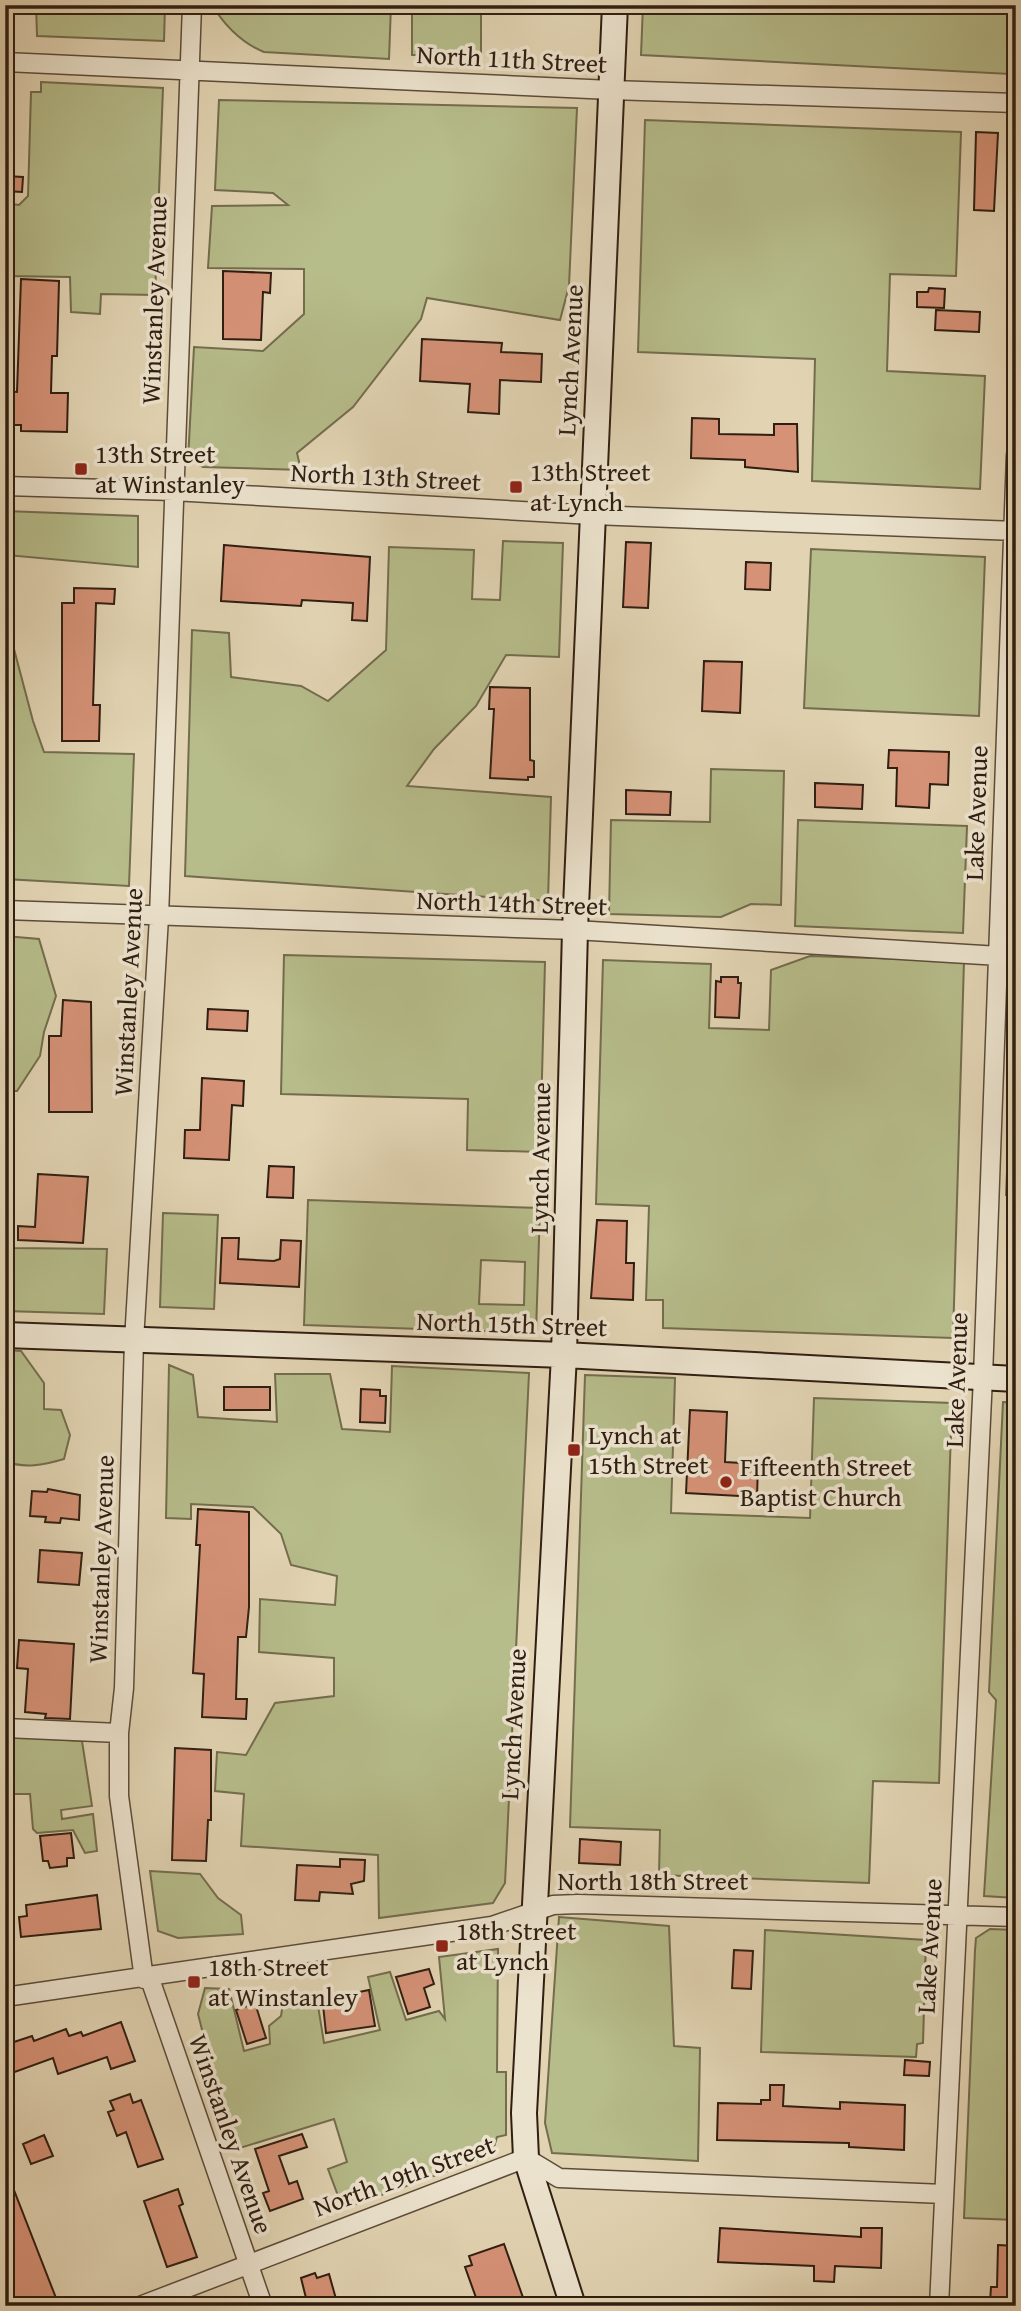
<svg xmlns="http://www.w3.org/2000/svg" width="1021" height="2311" viewBox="0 0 1021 2311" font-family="'Gentium Book Plus',serif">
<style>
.green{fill:#b6bc8a;stroke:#736d4e;stroke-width:2;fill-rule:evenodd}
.building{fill:#d69277;stroke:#301e12;stroke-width:2}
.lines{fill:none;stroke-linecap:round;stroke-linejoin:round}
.street-casing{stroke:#5c4c3a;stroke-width:21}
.secondary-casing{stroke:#301e12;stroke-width:28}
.street{stroke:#ece3ce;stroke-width:18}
.secondary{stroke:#ece3ce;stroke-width:24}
.poi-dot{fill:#8f2418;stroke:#ece3ce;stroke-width:2.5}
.labels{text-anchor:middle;stroke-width:7;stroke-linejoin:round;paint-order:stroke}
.street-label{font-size:26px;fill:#301e12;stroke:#ece3ce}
.poi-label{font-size:26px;fill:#301e12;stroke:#ece3ce;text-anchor:start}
</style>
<rect width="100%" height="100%" fill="#e2d4b3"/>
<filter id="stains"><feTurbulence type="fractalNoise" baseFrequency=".00286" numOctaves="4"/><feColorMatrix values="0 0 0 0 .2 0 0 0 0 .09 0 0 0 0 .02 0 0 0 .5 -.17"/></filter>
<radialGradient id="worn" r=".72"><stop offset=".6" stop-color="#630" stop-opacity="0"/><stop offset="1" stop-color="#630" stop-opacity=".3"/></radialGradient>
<path class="green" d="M36,5h129l-1,36 -127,-5z
M212,5h179l-2,54 -125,-7c-22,-9 -39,-26 -52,-47z
M412,5h69v50h-69z
M643,5h370l-3,69 -369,-19z
M41,82l122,6 -8,207 -54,-1 -1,20 -29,-2 -1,-35 -65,-1v-73l14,2 9,-9 3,-104h10z
M219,100l358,8 -8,178 -9,34 -133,-22 -6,21 -68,88 -56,46 4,17 -98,-3 -15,-7 6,-113 69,4 41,-37v-45l-96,-1 4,-62 76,-1 -15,-12 -58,-3z
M645,120l316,12 -5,144 -66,-2 -3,97 98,5 -5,113 -168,-8 3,-122 -177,-7z
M5,511l133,5v51l-131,-12 -2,17z
M503,541l60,2 -4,114 -53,-2 -30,51 -42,43 -27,37 144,11 -3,104 -363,-25 7,-246 37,3 2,44 70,9 27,15 58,-51 3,-103 85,3 -2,49 28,1z
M811,549l174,8 -6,159 -175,-8z
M5,615l28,106 11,31 90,2 -5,132 -124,-7z
M711,769l73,2 -3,134 -30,-1 -30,13 -112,-3 2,-94 99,2z
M798,820l169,6 -4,107 -168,-7z
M5,936l34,3 17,57 -12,36 -4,24 -23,35h-12z
M284,955l261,7 -5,190 -73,-2 1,-51 -187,-5z
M810,956l154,5 -11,377 -290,-10v-28h-17l3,-94 -53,-2 7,-244 108,4 -2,64 60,2 2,-60z
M1016,978v217h-10l9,-215z
M308,1200l232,8 -4,125 -232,-8zM481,1260l44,2 -1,43 -45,-1z
M5,1210l8,3v35l94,1 -3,65 -99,-3z
M163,1213l55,2 -4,94 -54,-2z
M5,1350l16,1 23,32v26l17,1 9,25 -6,24c-20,6 -40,10 -59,2z
M169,1365l24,10 5,42 79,5 -2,-48h55l12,55 48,3 2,-66 137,7 -24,510 -12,20 -114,15 -1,-63 -137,-9 3,-52 -29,-3 2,-39 29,3 29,-52 59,-7v-38l-75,-6 1,-53 75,6 2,-29 -46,-11 -10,-31 -28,-27 -62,-3v15l-25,-1z
M585,1375l90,3 -4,135 139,5 4,-120 138,5 -13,380 -66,-2 -4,102 -210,-8 1,-45 -90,-3z
M1003,1402l13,1v495l-32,-2 12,-196 -7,-8z
M5,1736l77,5 10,65 -31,4 1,9 31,-5 4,37 -12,2 -12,-23 -36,3 -4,-4 -3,-35h-25z
M150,1871l50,3 18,24 23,17 2,19 -65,4 -20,-7z
M559,1917l110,9 5,120 26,2 -2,113 -146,-8 -7,-30z
M990,1929l26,1v290l-52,-2 11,-268 1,-12z
M765,1930l161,10 -3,103 -6,1 -1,13 -155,-5z
M498,1949l-1,123h9v63l-9,2 -3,10 -10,4 2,6 -143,52 -15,-40 19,-7 -13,-43 -104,32 -30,-91 8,-7 -10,-39 7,-26 24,1 15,62 26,-7 -1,-18 12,-10 3,-19 32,-4 8,50 56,-13 -12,-53 22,-5 16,48 33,-9 6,8 -6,-62z"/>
<path class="building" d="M976,132l22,1 -4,78 -20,-1z
M5,176l18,1 -1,15 -17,-1z
M223,271l48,2 -1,20 -7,-1 -2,48 -38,-1z
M21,279l38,2 -2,75h-5l-1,37h17l-1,39 -46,-1v-6h-16v-34l12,1z
M929,288l16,1 -1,19 -27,-1v-15h11z
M936,310l44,2 -1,20 -44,-2z
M422,339l80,4 -1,9 41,2 -1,28 -41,-2 -1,34 -31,-2 2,-28 -50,-3z
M692,418l27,1v15l55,1v-11h23l1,48 -53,-5v-7l-54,-2z
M626,542l25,1 -3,65 -25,-1z
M224,545l146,12 -3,64 -15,-1 1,-17 -51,-3 -1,6 -80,-5z
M746,562l25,1 -1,27 -25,-1z
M74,588l41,1 -1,15 -18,-1 -3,102h7l-1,36h-37v-138h12z
M704,661l38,1 -2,51 -38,-2z
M490,687l40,1v72l4,1v16h-6v3l-38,-2 4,-69h-5z
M889,750l60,2 -1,33 -18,-1 -1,24 -33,-2 1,-38h-9z
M815,783l48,2 -1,24 -47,-2z
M626,790l45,2 -1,23 -44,-1z
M721,977h17v6h3l-2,35 -24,-1 1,-36 5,1z
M63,1000l28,2 1,110h-43v-76h12z
M208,1009l40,2 -1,20 -40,-2z
M202,1078l42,3 -1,25 -11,-1 -3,55 -45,-2 1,-28h15z
M269,1166l25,1 -1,31 -26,-1z
M38,1174l50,3 -5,66 -65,-3v-14l17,1z
M597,1220l30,1 -1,42h8l-1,37 -42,-2z
M222,1238h17l-1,21 36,2 6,-2 1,-19 20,1 -2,46 -79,-4z
M224,1387h46v23h-46z
M361,1389l19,1v6h6l-1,27 -25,-1z
M690,1410l37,2 -2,50 33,2 -1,33 -71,-4z
M48,1489l32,6 -1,25 -18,-2 -1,5 -15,-1 1,-5 -16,-1 2,-25 15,1z
M198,1509l51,3v95l-3,30h-8l-2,62h11l-1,20 -44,-2 2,-43 -11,-1 7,-128h-4z
M40,1550l42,3 -3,32 -41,-3z
M19,1640l55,4 -4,75 -25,-1 1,-4 -21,-2 3,-43 -11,-1z
M175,1748l36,2v70h-3l-2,41 -34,-1z
M71,1833l3,25h-7v8l-17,2 -2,-7h-5l-3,-25z
M580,1839l41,3 -1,23 -41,-2z
M340,1859l25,1 -1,21 -13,3 2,10 -33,-2 -1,9 -24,-1 2,-35 43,2z
M97,1895l4,34 -80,8 -2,-20 8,-1 -1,-11z
M734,1950l19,1 -2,38 -19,-1z
M429,1969l5,15 -10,4 6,19 -22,7 -12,-37z
M369,1990l6,36 -49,7 -3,-28 27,-3 -1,-8z
M255,2003l11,35 -19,6 -11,-34z
M121,2022l14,39 -24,8 -4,-12 -49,17 -5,-16 -41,15 -7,-28 27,-9 2,5 32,-12 3,7 12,-4 2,4z
M905,2060l25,2 -1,14 -25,-1z
M770,2085h14l-1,21 57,3v-7l65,3 -1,45 -55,-3v-4l-132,-3 1,-37 43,1v-4h9z
M130,2094l3,9 8,-3 22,59 -25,8 -12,-35 -9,4 -9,-24 6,-2 -4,-9z
M302,2134l5,13 -28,9 10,28 8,-3 6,18 -33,12 -7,-18 6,-2 -14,-42z
M44,2135l9,21 -22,8 -8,-20z
M5,2167l51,131 -18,8h-28l-5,-13z
M178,2189l5,15 -4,2 18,51 -30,10 -23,-66z
M720,2228l141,9v-9h21l-1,40 -46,-2 -1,16 -20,-1v-15l-96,-4z
M504,2244l22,62h-47l-14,-39 7,-2 -3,-9z
M998,2245l18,1v59l-26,-2 1,-16h6z
M315,2273l2,5 12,-4 9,32h-30l-7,-28z"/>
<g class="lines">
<g class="street-casing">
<path id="street" d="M5,62l606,28 405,13
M5,486l168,5 420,24 423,16
M5,910l570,20 441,27
M5,1728l114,5
M144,1979l-25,-183v-63l5,-45 10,-347 25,-424 33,-912
M150,1979l113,327
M5,1997l487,-71 61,-21 25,-1 438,13
M140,2306l386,-148 33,20 385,16
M939,2306l44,-929 33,-922"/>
</g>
<g class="secondary-casing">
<path id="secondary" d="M5,1335l559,20 452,24
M573,2306l-47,-148 -2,-45 40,-758 11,-425 40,-925"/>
</g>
<use href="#street" class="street"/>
<use href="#secondary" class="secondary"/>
</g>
<g class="poi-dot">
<rect x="74" y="462" width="14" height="14" rx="3.5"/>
<rect x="509" y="480" width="14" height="14" rx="3.5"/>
<rect x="567" y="1443" width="14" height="14" rx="3.5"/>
<circle cx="726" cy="1482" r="7"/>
<rect x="435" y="1939" width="14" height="14" rx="3.5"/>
<rect x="187" y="1975" width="14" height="14" rx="3.5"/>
</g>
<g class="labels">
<g class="street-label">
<text transform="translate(512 59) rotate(3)" y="9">North 11th Street</text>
<text transform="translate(154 300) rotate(-88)" y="9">Winstanley Avenue</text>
<text transform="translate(570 360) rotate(-87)" y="9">Lynch Avenue</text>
<text transform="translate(386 477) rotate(3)" y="9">North 13th Street</text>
<text transform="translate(976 813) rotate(-88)" y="9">Lake Avenue</text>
<text transform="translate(512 903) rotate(2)" y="9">North 14th Street</text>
<text transform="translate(128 992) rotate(-87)" y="9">Winstanley Avenue</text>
<text transform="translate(540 1158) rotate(-89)" y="9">Lynch Avenue</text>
<text transform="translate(512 1324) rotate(2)" y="9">North 15th Street</text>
<text transform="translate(956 1380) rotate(-88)" y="9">Lake Avenue</text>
<text transform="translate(101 1559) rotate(-88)" y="9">Winstanley Avenue</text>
<text transform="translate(513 1724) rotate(-87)" y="9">Lynch Avenue</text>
<text x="653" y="1890">North 18th Street</text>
<text transform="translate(929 1946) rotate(-87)" y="9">Lake Avenue</text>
<text transform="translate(231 2134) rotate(71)" y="9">Winstanley Avenue</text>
<text transform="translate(404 2176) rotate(-20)" y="9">North 19th Street</text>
</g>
<g class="poi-label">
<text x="95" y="463">13th Street<tspan x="95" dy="30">at Winstanley</tspan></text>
<text x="530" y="481">13th Street<tspan x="530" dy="30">at Lynch</tspan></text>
<text x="588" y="1444">Lynch at<tspan x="588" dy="30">15th Street</tspan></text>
<text x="740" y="1476">Fifteenth Street<tspan x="740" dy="30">Baptist Church</tspan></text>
<text x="456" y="1940">18th Street<tspan x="456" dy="30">at Lynch</tspan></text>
<text x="208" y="1976">18th Street<tspan x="208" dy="30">at Winstanley</tspan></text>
</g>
</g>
<rect width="1021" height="2311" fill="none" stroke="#e2d4b3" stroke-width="28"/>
<rect x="7" y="7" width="1007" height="2297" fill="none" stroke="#301e12" stroke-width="3.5"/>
<rect x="14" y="14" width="993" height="2283" fill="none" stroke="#301e12" stroke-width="2"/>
<rect width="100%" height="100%" filter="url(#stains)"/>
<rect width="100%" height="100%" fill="url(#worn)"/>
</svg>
